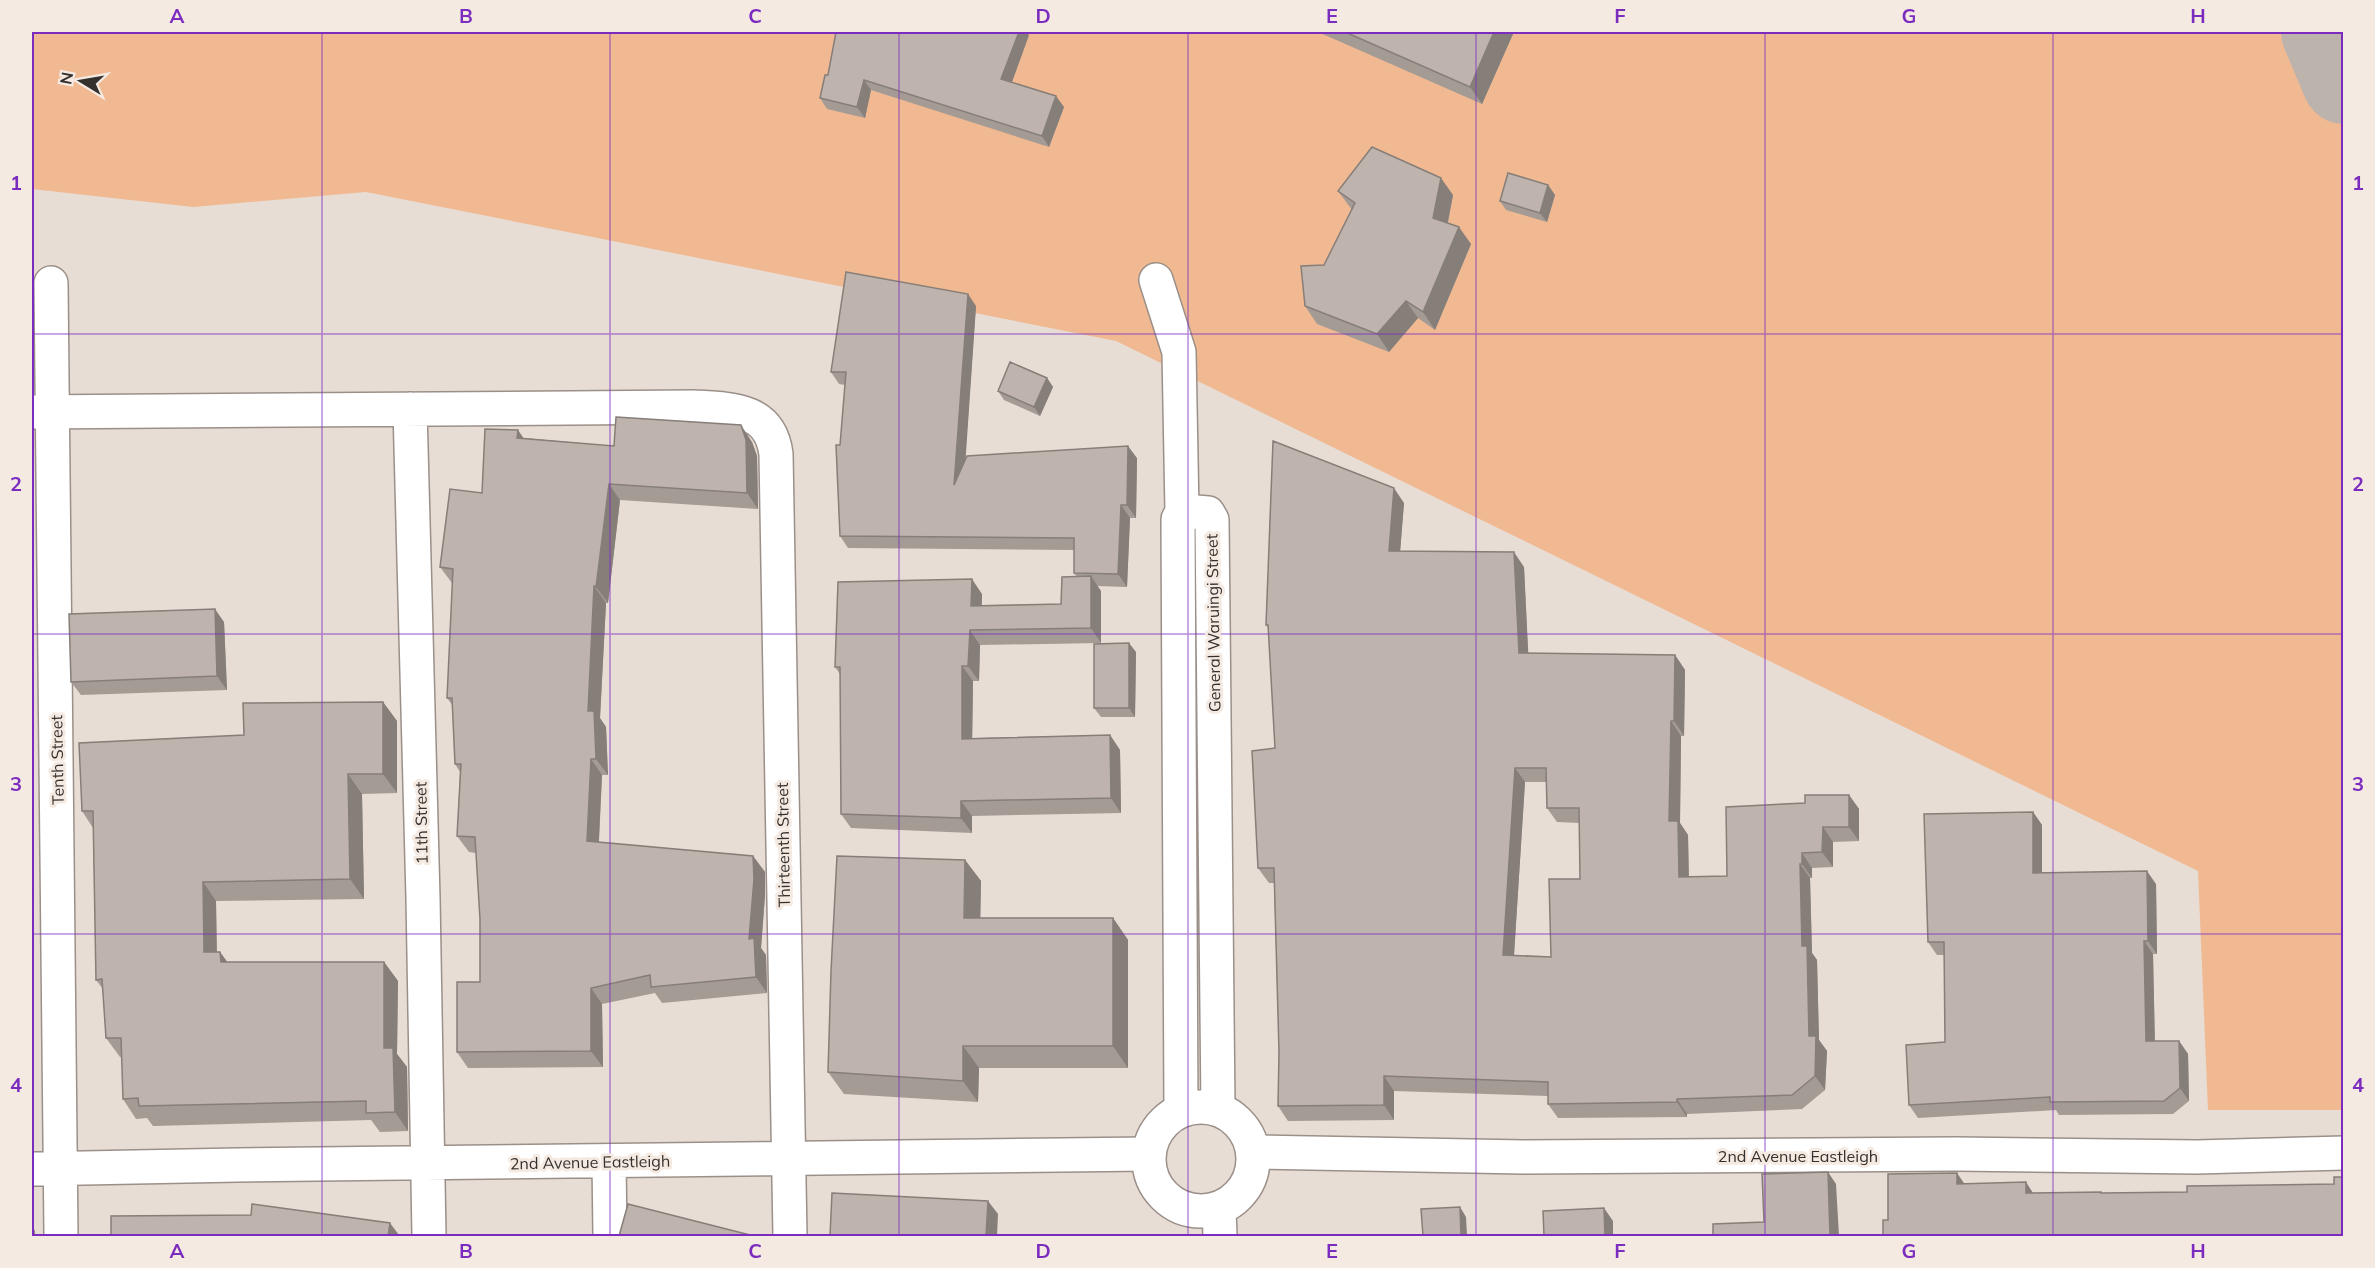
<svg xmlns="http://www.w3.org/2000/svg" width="2375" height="1268" viewBox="0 0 2375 1268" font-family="Mulish,sans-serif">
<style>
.green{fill:#f0b992}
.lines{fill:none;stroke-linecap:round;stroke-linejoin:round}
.taxiway{stroke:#bcb3ac;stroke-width:84}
.minor-casing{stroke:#9b9089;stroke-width:36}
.major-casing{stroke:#9b9089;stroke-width:36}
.minor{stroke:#fff;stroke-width:33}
.major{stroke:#fff;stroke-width:33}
.wall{fill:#a49b95;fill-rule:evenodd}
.shaded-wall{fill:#867e79}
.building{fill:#bfb4ad;stroke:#867e79;stroke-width:1.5;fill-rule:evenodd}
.grid{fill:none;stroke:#7b2cbf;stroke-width:1.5;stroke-opacity:0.55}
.labels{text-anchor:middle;stroke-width:6;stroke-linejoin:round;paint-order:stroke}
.street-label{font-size:16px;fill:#34302d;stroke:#f5eae2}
.neatline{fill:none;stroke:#7b2cbf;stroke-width:2}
.grid-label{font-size:20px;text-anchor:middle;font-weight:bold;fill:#7b2cbf}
</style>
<rect width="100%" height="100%" fill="#e8ddd5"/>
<path class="green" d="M32,32h2311v1078h-135l-10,-239 -1082,-530 -750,-149 -173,15 -161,-18z"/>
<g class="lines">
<path class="taxiway" d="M2323,32l21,50"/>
<g class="minor-casing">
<path id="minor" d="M1156,280l23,72 3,160
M51,283l10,953
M410,409l13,489 6,338
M32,412l661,-5c38,2 77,1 83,47l14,782
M1253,1152l271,5 432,-3 241,3 147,-4
M609,1161l1,75
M32,1169l206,-4 911,-11"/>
</g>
<g class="major-casing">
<path id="major" d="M1149 1159a52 52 0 1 1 104 0a52 52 0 1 1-104 0Z
M1181,1110l-3,-591 5,-8 25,2 4,7 6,589
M1219,1209l1,27"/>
</g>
<use href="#minor" class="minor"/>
<use href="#major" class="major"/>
</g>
<path class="wall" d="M1318,32h193l2,2 -31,70z
M1029,35l-17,47 52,25 -15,40 -178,-57 -6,28 -38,-9 -7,-11 8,-23z
M1548,185l7,10 -8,27 -41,-12 -6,-9z
M1338,191l115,4 -5,28 23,21 -36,86 -17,-12 -29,34 -72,-28 -12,-18 19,-41 28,-55z
M976,306l-11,153 172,-1 -1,60h-6l-3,69 -30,-1 4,5v52l-121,2 -1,36h-6l-1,57 138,-3 10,15 1,63 -149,3v17l-121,-5 -10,-14 -1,-140 -5,-7 147,-73v11l79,-1 16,-27 -3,-4v-23l-226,-2 -8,-12 5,-151 -6,-1 -8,-12z
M1047,378l6,9 -13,29 -36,-16 -6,-9z
M524,438l90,8 138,-4 5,14 1,53 -138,-9 -12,103h-2l-6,115 6,9 2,48h-6l-3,67 154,14 12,16v23l-4,53 5,7 1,38 -105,10 -7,-10 -53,11 1,63 -135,1 -11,-16 23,-70v-63l-4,-66 -7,-1 -12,-16 3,-64 -5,-8 -2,-58 -6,-8 6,-114 -1,-1 -12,-16 42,-74z
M1404,503l-4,48 124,16 4,86 147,2 10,15 -1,66h-3l-1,87 8,12 1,42 38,-1 78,-73 44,-8 10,14v32l-26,1v25l-21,1v10h-2l2,75 5,7 2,80 8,11 -2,39 -23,19 -115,5v3l-129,1 -10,-14v-8l-154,-5v29l-106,1 -10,-15 1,-54 -5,-169h-5l-11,-15 17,-120 -6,-119 -3,-4zM1525,782h21l1,26 10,14 23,1v56l-29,78 -37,-1z
M224,622l3,68 -146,5 -10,-13z
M1136,652l-1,65h-34l-7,-9z
M383,702l14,19v72l-35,1 2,105 -148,2 1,51h3l7,10h157l14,19 -1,73 10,13 1,64 -28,1 -9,-12 -218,6 -6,-8 -11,1 -13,-20 -1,-42h-2l-14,-19 -3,-49 -7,-9 -3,-152 -11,-17 162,-76z
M2033,812l9,13v48l114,11 1,70h-4l2,87h24l9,13 1,47 -16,13 -114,1 -3,-5 -138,8 -9,-13 36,-63 -1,-87h-7l-9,-13z
M965,860l16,21 -1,37h133l15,22v128h-149l-1,34 -134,-8 -16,-22z"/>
<path class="shaded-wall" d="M1019,32h7l3,3 -20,55 -8,-11z
M1494,32h17l2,2 -31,70 -12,-17z
M864,80l7,10 -6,28 -8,-11z
M1056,96l8,11 -15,40 -7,-11z
M1441,178l12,17 -8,41 -12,-18z
M1548,185l7,10 -8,27 -7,-9z
M1459,227l12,17 -36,86 -12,-18z
M968,294l8,12 -13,191 -9,-12z
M1406,301l12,17 -29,34 -12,-18z
M1047,378l6,9 -13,29 -6,-9z
M741,425l11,17 5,14 1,53 -11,-16z
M518,430l11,16 -12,-8z
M1128,446l9,12 -1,60 -9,-13z
M609,484l11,16 -12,103 -12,-16z
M1394,488l10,15 -5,63 -10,-15z
M1121,505l9,13 -3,69 -9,-13z
M1514,552l10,15 5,101 -10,-15z
M1091,576l10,15v52l-10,-15z
M972,579l10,15 -1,27 -10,-15z
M594,586l12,17 -6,115 6,9 2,48 -12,-16 -8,-48z
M215,609l9,13 3,68 -10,-14z
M970,630l10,15 -1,36 -11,-15z
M1129,643l7,9 -1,65 -6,-9z
M1675,655l10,15 -1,66 -10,-15z
M962,666l11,15 -1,72 -10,-14z
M383,702l14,19v72l-14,-19z
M1671,721l10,15 -1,87 8,12 1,57 -10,-15 -10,-56z
M1110,735l10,15 1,63 -10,-15z
M591,759l11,16 -4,82 -11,-16z
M1515,768l10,14 -12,188 -10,-15z
M348,774l14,20 2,105 -14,-20z
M1849,795l10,14v32l-10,-14z
M961,801l11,15v17l-11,-15z
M2033,812l9,13v61l-9,-13z
M1823,827l10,15v25l-11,-15z
M1802,853l10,15v10l-10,-14z
M753,856l12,16v23l-4,53 5,7 1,38 -11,-16 -7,-38z
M965,860l16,21 -1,59 -16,-22z
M1800,864l10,14 2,75 5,7 2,80 8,11 -2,39 -10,-14 -6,-40 -7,-90z
M2147,871l9,13 1,70 -9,-13z
M203,882l13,19 1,71 -13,-20z
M1113,918l15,22v128l-15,-22z
M2144,941l9,13 2,100 -9,-13z
M220,952l14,19 -13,-9z
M384,962l14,19 -1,73 10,13 1,64 -13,-19 -11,-64z
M591,988l11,16 1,63 -12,-16z
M2179,1041l9,13 1,47 -9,-13z
M963,1046l16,22 -1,34 -15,-21z
M1384,1076l10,15v29l-10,-15z
M1677,1099l10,15v3l-10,-15z
M1828,1172l8,12 3,52h-9z
M1957,1173l9,13 -9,-2z
M2026,1182l9,14 -9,-3z
M988,1201l10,13 -1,22h-11z
M1460,1207l6,10 1,19h-6z
M1604,1208l9,13v15h-8z
M390,1223l9,12v1h-11z
M32,1226l3,5v5h-3z"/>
<path class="building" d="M836,32h183l-18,47 55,17 -14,40 -178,-56 -7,27 -37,-9 5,-23h3z
M1345,32h149l-24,55z
M1372,147l69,31 -8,40 26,9 -36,85 -17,-11 -29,33 -72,-28 -4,-40 23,-1 31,-62 -17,-12z
M1508,173l40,12 -8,28 -40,-12z
M846,272l122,22 -14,191 13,-29 161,-10 -1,59h-6l-3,69 -44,-1v-35l-234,-2 -4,-91h4l6,-73h-15z
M1010,362l37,16 -13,29 -36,-16z
M616,417l125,8 5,15 1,53 -138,-9 -13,103 -2,-1 -6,125h6l2,48h-5l-4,82 166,15 1,23 -5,60 5,-1 2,39 -105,10 -1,-12 -59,13v63l-134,1v-70h23v-63l-5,-82 -18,-1 4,-72h-6l-3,-66h-5l6,-129 -13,-2 10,-78 32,4 3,-64 33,1 -1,8 97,8z
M1273,441l121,47 -5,63 125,1 5,101 156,2 -1,66h-3l-2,100h9l1,56 48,-1 -1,-69 79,-4v-8h44v32h-26l-1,25 -20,1v11h-2l2,82h5l2,90h7l-1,40 -23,19 -115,4v3l-129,2v-22l-164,-6v29l-106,1 1,-54 -5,-184h-16l-6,-117 23,-3 -7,-123h-2zM1515,768h31l1,40h32l1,71h-31l2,78 -48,-2z
M1091,576v52l-121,2 -2,36h-6v73l148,-4 1,63 -150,3v17l-120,-4 -1,-147h-5l3,-85 134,-3 -1,27 90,-2 1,-27z
M215,609l2,67 -146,6 -2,-68z
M1129,643v65h-35v-64z
M383,702v72h-35l2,105 -147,3 1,70h16l1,10h163v86h9l2,64 -29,1v-12l-227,5 -1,-8 -15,1 -2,-61h-15l-4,-59 -6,1 -3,-169h-11l-3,-68 165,-8 -1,-32z
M2033,812v61l114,-2 1,70h-4l2,100h33l1,47 -16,13 -114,1v-5l-141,8 -3,-60 39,-3 -1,-100h-16l-4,-128z
M837,856l128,4 -1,58h149v128h-150v35l-135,-9 3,-101z
M1828,1172l2,64h-117v-12l51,-2 -2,-48z
M1957,1173v11l69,-2v11l75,-1v1l86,-1v-6l147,-2v-7h9v59h-460v-16h5v-46z
M832,1193l156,8 -2,35h-156z
M252,1204l138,19 -2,13h-277v-20l140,-1z
M628,1204l126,32h-135z
M1460,1207l1,29h-38l-2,-27z
M1604,1208l1,28h-61l-1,-25z"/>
<path class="grid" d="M322,32v1204M610,32v1204M899,32v1204M1188,32v1204M1476,32v1204M1765,32v1204M2053,32v1204M32,334h2312M32,634h2312M32,934h2312"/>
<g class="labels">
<g class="street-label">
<text transform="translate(1213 623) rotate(-91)" y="6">General Waruingi Street</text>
<text transform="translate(57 760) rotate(-91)" y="6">Tenth Street</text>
<text transform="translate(421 823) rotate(-91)" y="6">11th Street</text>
<text transform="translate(783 845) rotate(-91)" y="6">Thirteenth Street</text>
<text x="1798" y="1162">2nd Avenue Eastleigh</text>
<text transform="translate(590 1162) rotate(-1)" y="6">2nd Avenue Eastleigh</text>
</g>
</g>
<rect width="2375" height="1268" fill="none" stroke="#f5eae2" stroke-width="66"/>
<g transform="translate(81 81) rotate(281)" stroke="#f5eae2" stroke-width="4.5" paint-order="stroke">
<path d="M0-4.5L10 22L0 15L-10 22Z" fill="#34302d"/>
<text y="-9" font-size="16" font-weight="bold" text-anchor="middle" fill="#34302d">N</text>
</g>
<rect x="33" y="33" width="2309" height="1202" class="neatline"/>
<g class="grid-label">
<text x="177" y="23">A</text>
<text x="466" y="23">B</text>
<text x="755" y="23">C</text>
<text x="1043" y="23">D</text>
<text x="1332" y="23">E</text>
<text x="1620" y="23">F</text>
<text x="1909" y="23">G</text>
<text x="2198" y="23">H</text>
<text x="16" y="190">1</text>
<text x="2358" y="190">1</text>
<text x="16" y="491">2</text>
<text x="2358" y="491">2</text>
<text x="16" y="791">3</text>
<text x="2358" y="791">3</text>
<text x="16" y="1092">4</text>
<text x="2358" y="1092">4</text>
<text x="177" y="1258">A</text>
<text x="466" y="1258">B</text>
<text x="755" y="1258">C</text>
<text x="1043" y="1258">D</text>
<text x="1332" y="1258">E</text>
<text x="1620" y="1258">F</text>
<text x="1909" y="1258">G</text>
<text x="2198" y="1258">H</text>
</g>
</svg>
